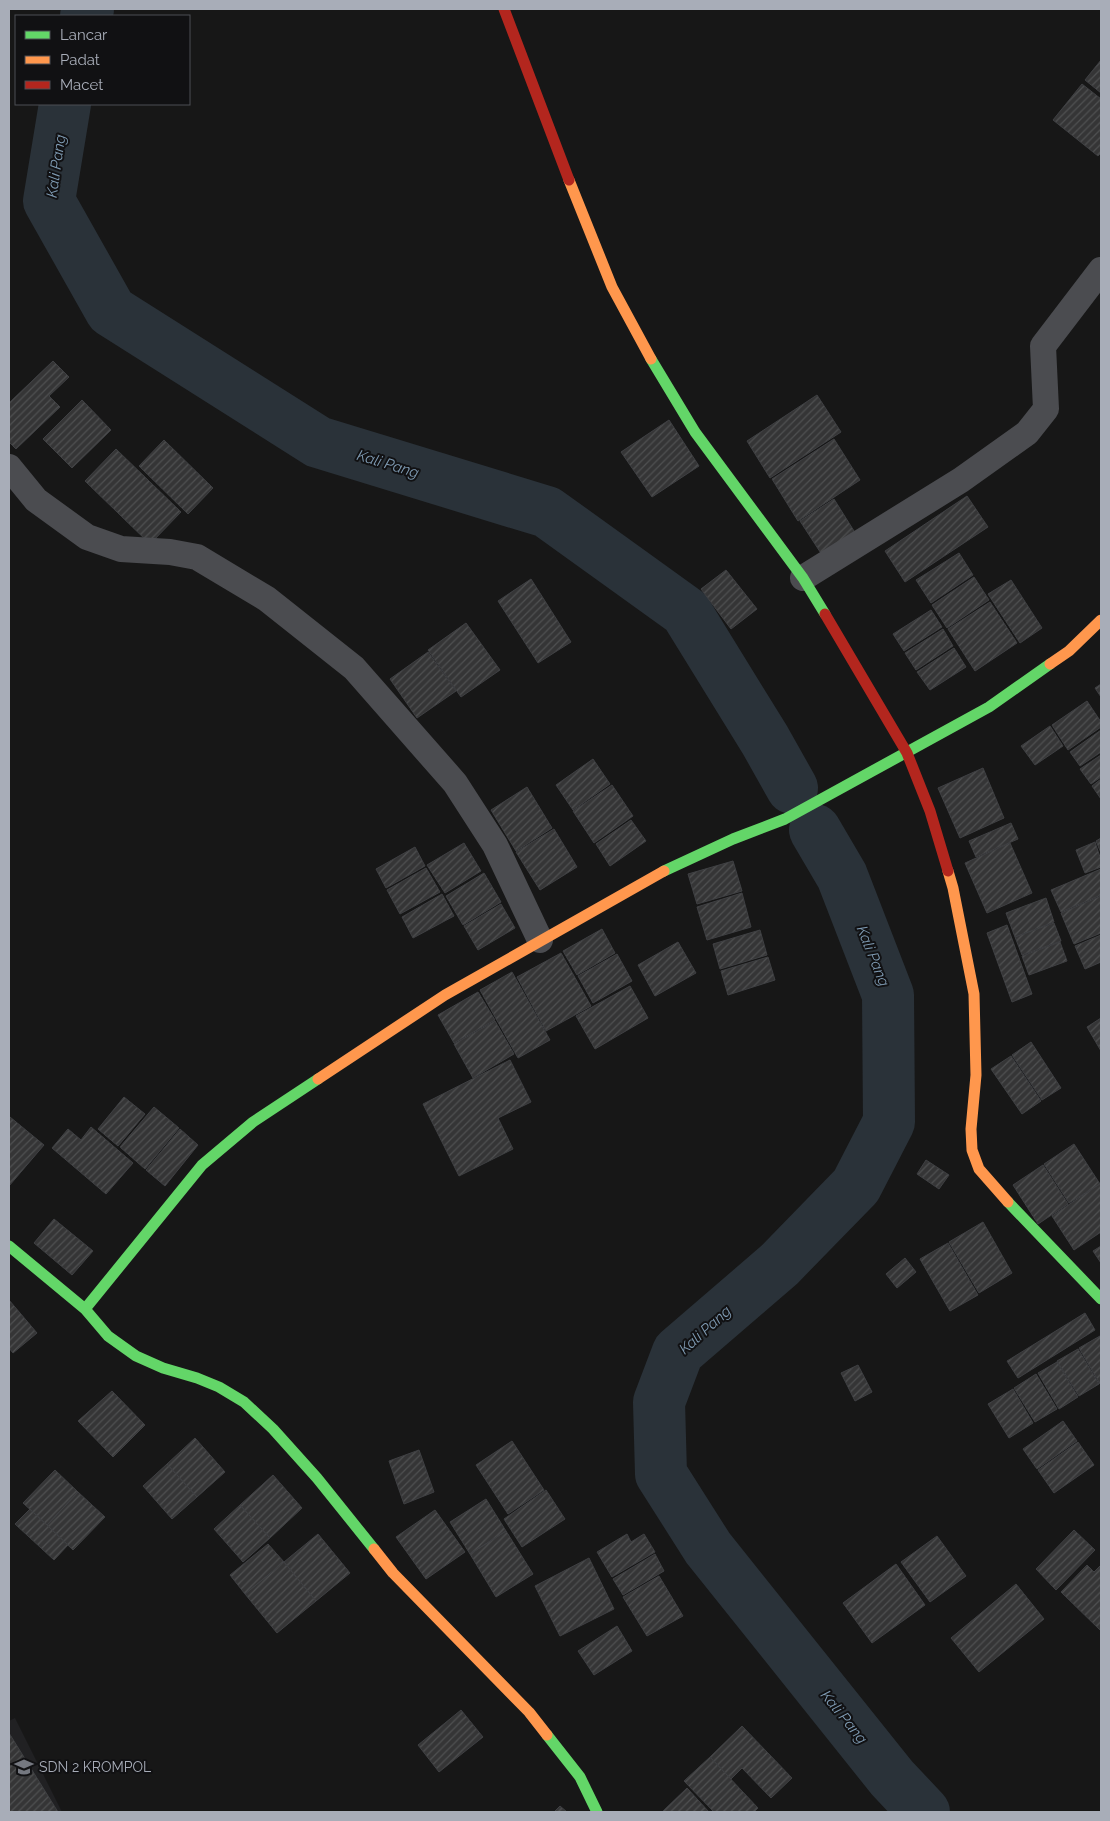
<svg xmlns="http://www.w3.org/2000/svg" width="1110" height="1821" viewBox="0 0 1110 1821" font-family="Raleway,sans-serif">
<style>
.built{fill:#212123}
.lines{fill:none;stroke-linecap:round;stroke-linejoin:round}
.river{stroke:#2a3239;stroke-width:52}
.building{fill:url(#building-hatch);stroke:#3f4043}
.street{stroke:#4b4c50;stroke-width:26}
.fast{stroke:#63d668;stroke-width:11}
.slow{stroke:#ff974d;stroke-width:11}
.jam{stroke:#b3261e;stroke-width:11}
.labels{text-anchor:middle;stroke-width:4;stroke-linejoin:round;paint-order:stroke}
.poi-label{font-size:14px;fill:#a8adb8;stroke:#111113;text-anchor:start}
.water-label{font-size:15px;font-style:italic;fill:#7f9bb3;stroke:#111113}
</style>
<defs>
<pattern id="building-hatch" width="6" height="6" patternUnits="userSpaceOnUse" patternTransform="scale(1.25)"><rect width="6" height="6" fill="#353536"/><path d="M-1 1l2-2M0 6l6-6M5 7l2-2" fill="none" stroke="#4f5051"/></pattern>
</defs>
<rect width="100%" height="100%" fill="#171717"/>
<path class="built" d="M15,1718l47,94h-53v-91z"/>
<g class="lines">
<path class="river" d="M86,16l2,-7
M65,104l-16,97 62,110 207,131 229,70 139,100 79,128 27,48
M815,830l27,46 46,119 1,127 -33,64 -77,79 -101,87 -19,50 2,72 47,74 184,230 32,34"/>
</g>
<path class="building" d="M1101,60v33l-16,-13z
M1082,84l19,15v54l-3,3 -45,-36z
M53,361l16,16 -20,19 11,11 -44,42 -7,-7v-39z
M817,395l24,37 -71,46 -23,-37z
M82,400l29,30 -39,38 -29,-29z
M669,420l30,46 -47,31 -31,-45z
M834,439l26,41 -62,41 -26,-42z
M164,440l49,48 -25,26 -49,-48z
M116,449l65,63 -31,32 -65,-63z
M967,496l21,31 -83,55 -20,-31z
M834,499l25,40 -33,22 -26,-40z
M959,553l14,22 -42,28 -15,-23z
M726,570l31,39 -26,20 -30,-40z
M974,577l15,23 -42,28 -15,-23z
M531,579l40,63 -33,21 -40,-62z
M1011,580l31,48 -22,15 -32,-49z
M990,602l27,41 -42,28 -27,-42z
M931,610l11,17 -38,24 -11,-17z
M466,623l34,47 -39,27 -33,-47z
M943,629l10,17 -37,24 -11,-17z
M954,648l12,19 -36,23 -13,-18z
M428,652l28,39 -39,27 -27,-39z
M1101,684v13l-6,-9z
M1087,701l14,21v5l-33,23 -16,-25z
M1050,726l13,20 -28,19 -14,-19z
M1101,730v22l-21,14 -10,-14z
M1101,755v22l-10,7 -11,-15z
M593,759l17,25 -37,26 -17,-25z
M983,768l21,50 -44,20 -22,-50z
M1101,779v20l-9,-13z
M612,785l21,31 -39,27 -21,-32z
M527,787l25,41 -36,23 -25,-41z
M631,820l15,21 -36,25 -14,-22z
M1011,823l7,16 -42,18 -7,-16z
M554,829l23,38 -37,23 -24,-38z
M1101,838v15l-5,-12z
M1095,842l6,18v7l-16,6 -9,-23z
M464,843l17,28 -36,22 -18,-28z
M1010,843l22,50 -45,20 -22,-50z
M415,847l10,19 -39,22 -10,-19z
M733,861l9,30 -45,13 -9,-30z
M426,868l14,24 -40,22 -13,-24z
M1101,869v26l-40,17 -10,-22z
M484,873l17,29 -38,23 -17,-29z
M742,893l9,34 -44,13 -10,-33z
M442,894l12,22 -41,22 -11,-21z
M1101,896v37l-27,11 -13,-31z
M1046,898l8,24 -39,15 -9,-24z
M501,904l14,24 -37,22 -14,-24z
M1054,923l7,18 -39,14 -7,-18z
M1007,925l25,69 -20,8 -25,-69z
M602,929l13,24 -38,22 -14,-24z
M760,930l7,25 -47,14 -7,-25z
M1101,935v27l-16,7 -10,-23z
M678,942l18,31 -41,23 -17,-31z
M1060,942l7,19 -38,14 -7,-19z
M561,953l30,53 -45,25 -29,-54z
M617,954l15,27 -39,22 -15,-27z
M768,957l7,23 -47,15 -7,-24z
M512,972l38,68 -32,18 -38,-68z
M630,986l18,32 -53,31 -19,-33z
M478,992l17,28 -41,23 -16,-28z
M1101,1018v33l-14,-24z
M495,1021l19,33 -41,24 -19,-34z
M1031,1042l30,46 -19,12 -30,-45z
M1011,1056l30,45 -19,13 -31,-45z
M510,1060l21,42 -33,16 15,31 -54,27 -36,-72z
M124,1097l21,17 -27,32 -20,-17z
M154,1107l25,21 -34,41 -25,-22z
M10,1117l34,28 -35,41v-67z
M91,1127l42,36 -27,31 -54,-46 16,-19 13,11z
M180,1129l18,16 -33,41 -19,-16z
M1074,1144l26,40 -31,19 -25,-39z
M926,1160l23,15 -10,14 -22,-15z
M1043,1165l25,39 -30,20 -25,-39z
M1101,1183v49l-27,18 -22,-34z
M54,1219l39,32 -21,24 -38,-32z
M983,1222l29,51 -33,20 -30,-51z
M948,1243l30,52 -28,16 -30,-52z
M1101,1246v17l-8,-12z
M905,1258l11,14 -19,16 -11,-14z
M9,1300l28,33 -24,20 -4,-5z
M1085,1313l10,17 -77,48 -11,-17z
M1100,1336l1,3v44l-1,1 -21,-36z
M1078,1349l21,35 -20,12 -22,-35z
M1057,1362l21,35 -19,12 -21,-36z
M858,1365l14,27 -17,9 -14,-28z
M1036,1374l21,35 -22,13 -21,-34z
M1013,1389l20,34 -24,15 -21,-34z
M112,1391l33,34 -32,32 -35,-36z
M1063,1421l14,20 -40,28 -14,-20z
M195,1438l30,34 -28,25 -30,-33z
M512,1441l32,49 -36,24 -32,-49z
M1078,1442l16,23 -40,28 -16,-23z
M419,1450l15,42 -30,12 -15,-43z
M167,1464l30,33 -25,22 -29,-33z
M55,1470l23,22 -31,33 -24,-22z
M273,1475l29,33 -32,30 -30,-33z
M546,1490l19,29 -43,28 -18,-28z
M78,1492l27,25 -32,33 -26,-25z
M486,1499l20,32 -36,23 -20,-32z
M240,1505l30,33 -27,24 -29,-33z
M30,1509l38,36 -14,15 -39,-36z
M435,1510l30,42 -39,27 -30,-42z
M1074,1530l21,20 -39,40 -20,-21z
M506,1531l27,43 -37,23 -26,-43z
M318,1534l32,39 -34,28 -32,-39z
M627,1534l4,8 13,-8 11,18 -43,25 -15,-25z
M937,1536l29,40 -36,26 -29,-40z
M268,1544l16,18 -39,32 -15,-19z
M655,1554l9,17 -41,24 -10,-16z
M589,1558l25,51 -54,27 -25,-50z
M284,1562l32,39 -39,32 -32,-39z
M896,1564l29,41 -53,38 -29,-40z
M1087,1565l7,7 7,-7v63l-1,2 -39,-38z
M659,1576l24,40 -36,20 -24,-39z
M1016,1584l28,35 -65,53 -28,-34z
M617,1626l15,25 -38,24 -16,-24z
M461,1710l22,27 -44,35 -21,-27z
M742,1726l50,52 -21,20 -29,-30 -11,11 -21,-22z
M9,1733l49,79h-49z
M710,1757l48,51 -4,4h-40l-30,-31z
M687,1788l22,24h-47z
M560,1806l7,6h-13z"/>
<g class="lines">
<path class="street" d="M9,467l27,33 51,37 34,12 49,3 27,5 70,42 87,69 101,115 40,62 45,95
M803,578l158,-98 66,-47 19,-24 -3,-63 58,-76"/>
<path class="fast" d="M651,359l44,73 108,146 22,36
M664,871l69,-32 52,-20 204,-112 61,-43
M1008,1202l93,97
M9,1246l76,63 23,27 28,20 27,12 34,10 22,9 25,15 29,27 44,49 57,71
M85,1309l117,-144 51,-43 65,-43
M547,1735l33,42 17,35"/>
<path class="slow" d="M569,180l43,107 39,72
M1050,664l19,-13 32,-31
M948,871l5,17 21,106 2,81 -5,54 1,21 7,19 29,33
M318,1079l127,-84 219,-124
M374,1549l19,24 136,139 18,23"/>
<path class="jam" d="M504,9l65,171
M825,614l82,139 23,58 18,60"/>
</g>
<defs>
<g id="school-bare" transform="scale(1.5)"><path d="M0-5L7-2L0 1L-7-2ZM-4 1L0 2.5L4 1V4Q0 6-4 4Z" fill="#757880" stroke="#111113" stroke-width="2.5" paint-order="stroke"/></g>
</defs>
<g fill-rule="evenodd">
<use href="#school-bare" x="24" y="1767"/>
</g>
<g class="labels">
<g class="poi-label">
<text x="39" y="1772">SDN 2 KROMPOL</text>
</g>
<g class="water-label">
<text transform="translate(56 166) rotate(-82)" y="5">Kali Pang</text>
<text transform="translate(388 464) rotate(17)" y="5">Kali Pang</text>
<text transform="translate(873 956) rotate(68)" y="5">Kali Pang</text>
<text transform="translate(705 1330) rotate(-42)" y="5">Kali Pang</text>
<text transform="translate(844 1717) rotate(51)" y="5">Kali Pang</text>
</g>
</g>
<rect width="1110" height="1821" fill="none" stroke="#a8adb8" stroke-width="20"/>
<rect x="15" y="15" width="175" height="90" fill="#111113" stroke="#4d4f55"/>
<rect x="25" y="31" width="25" height="8" fill="#63d668" stroke="#4d4f55"/>
<text x="60" y="40" font-size="15" fill="#a8adb8">Lancar</text>
<rect x="25" y="56" width="25" height="8" fill="#ff974d" stroke="#4d4f55"/>
<text x="60" y="65" font-size="15" fill="#a8adb8">Padat</text>
<rect x="25" y="81" width="25" height="8" fill="#b3261e" stroke="#4d4f55"/>
<text x="60" y="90" font-size="15" fill="#a8adb8">Macet</text>
</svg>
